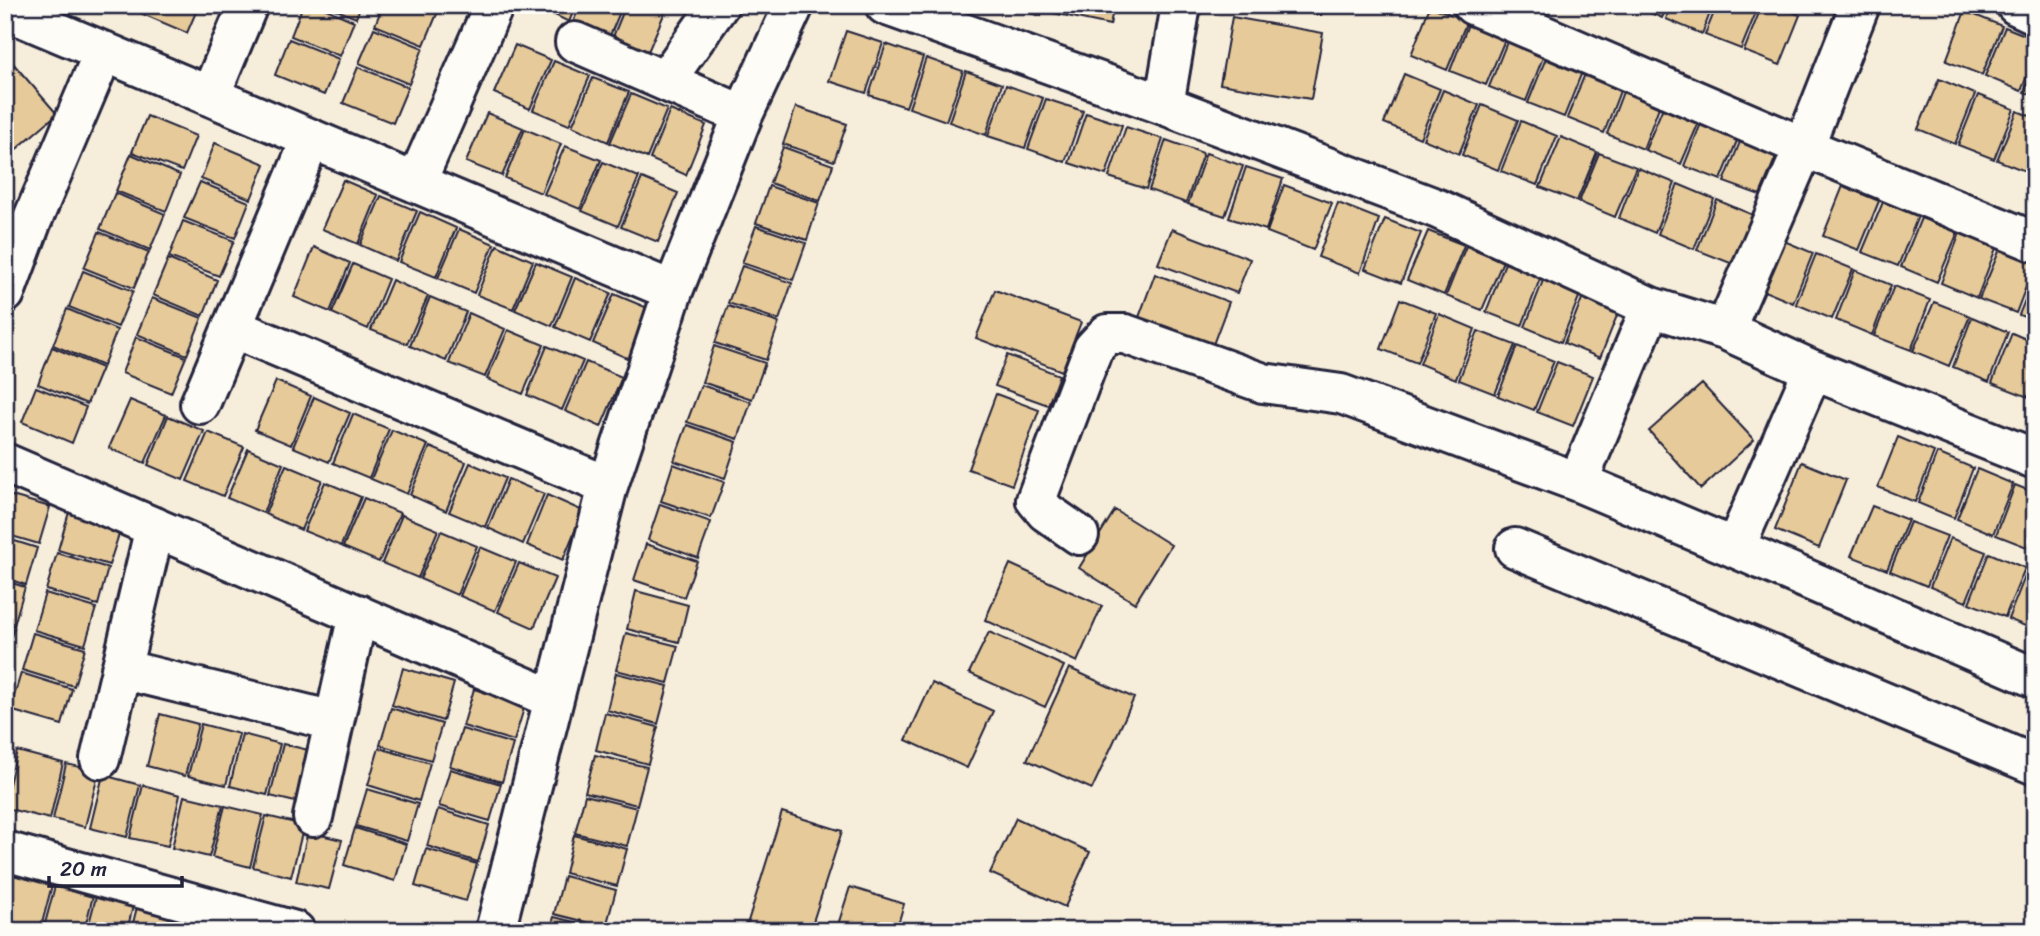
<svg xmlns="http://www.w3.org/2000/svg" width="2040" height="936" viewBox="0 0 2040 936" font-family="Sriracha,sans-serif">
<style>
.building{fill:#e6ca9a;stroke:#22223b;stroke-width:2}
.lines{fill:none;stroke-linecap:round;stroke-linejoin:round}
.minor-casing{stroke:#22223b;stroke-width:44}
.minor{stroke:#fdfcf7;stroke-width:38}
</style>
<rect width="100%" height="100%" fill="#f6eddb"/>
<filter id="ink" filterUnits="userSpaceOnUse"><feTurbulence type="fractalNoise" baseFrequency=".0143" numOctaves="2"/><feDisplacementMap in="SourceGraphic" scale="14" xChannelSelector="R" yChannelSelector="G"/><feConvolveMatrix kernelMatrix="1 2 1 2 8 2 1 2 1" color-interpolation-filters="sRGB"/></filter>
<g filter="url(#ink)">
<path class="building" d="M141,5h58l-12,28 -49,-21z
M303,5h14l37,16 -14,35 -49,-20z
M325,5h36l-5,13z
M383,5h46l10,4 -15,36 -49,-20z
M534,5h42l-7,17z
M580,5h43l-14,33 -36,-15z
M626,5h42l-21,49 -35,-15z
M998,5h45l-2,11z
M1055,5h59l-4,20 -57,-12z
M1264,5h60l-2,10z
M1632,5h36l-6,13z
M1671,5h42l-11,29 -36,-15z
M1717,5h42l-18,44 -36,-14z
M1762,5h13l25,10 -20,50 -36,-14z
M1430,6l37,15 -20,49 -36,-15z
M1965,11l37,15 -20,49 -36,-14z
M1232,17l91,16 -12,66 -91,-15z
M1469,22l37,15 -20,48 -36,-14z
M2005,27l30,12v17l-14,35 -36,-15z
M374,28l49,20 -14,36 -50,-21z
M846,31l37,12 -17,50 -37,-12z
M1509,37l36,15 -19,49 -37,-14z
M289,39l50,20 -15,36 -49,-20z
M886,44l37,13 -17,50 -37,-12z
M515,45l36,15 -21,49 -36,-16z
M1548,53l36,14 -20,50 -36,-14z
M5,54l52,60 -52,45z
M926,58l37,13 -17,50 -37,-13z
M554,61l36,15 -21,49 -36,-15z
M2035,65v31l-11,-4z
M358,67l50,20 -15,36 -50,-20z
M1587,69l36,14 -19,50 -37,-15z
M966,71l36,13 -16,51 -37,-13z
M1404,74l36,15 -20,49 -36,-15z
M593,78l36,14 -21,50 -36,-16z
M1939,79l36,15 -20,50 -37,-15z
M1626,84l36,15 -19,50 -36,-15z
M1006,85l37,13 -18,50 -37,-12z
M1443,90l36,15 -20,49 -36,-15z
M631,94l36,15 -20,49 -37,-15z
M1978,95l36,14 -20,50 -36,-14z
M1046,99l37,12 -18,51 -37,-13z
M1666,100l36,15 -21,49 -36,-14z
M1482,105l36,15 -20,50 -36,-15z
M796,107l51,17 -13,37 -51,-17z
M670,110l36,15 -20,50 -36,-16z
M2017,111l18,7v52l-2,4 -36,-14z
M487,113l36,15 -21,48 -36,-14z
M1086,113l36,12 -16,50 -37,-12z
M147,116l49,20 -14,35 -50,-19z
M1704,116l37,15 -20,49 -37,-14z
M1521,121l36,15 -20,49 -36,-14z
M1126,127l37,12 -17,50 -37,-12z
M525,129l36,15 -20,49 -36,-15z
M1744,132l36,15 -20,48 -36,-13z
M1561,137l36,15 -20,49 -37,-14z
M1166,140l37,13 -17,50 -37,-13z
M215,143l50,21 -14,35 -50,-20z
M565,146l36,14 -21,49 -36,-15z
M783,147l50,18 -13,36 -50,-18z
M1206,153l37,13 -18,50 -37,-12z
M1599,153l37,14 -21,50 -36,-15z
M131,154l49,21 -14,36 -50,-20z
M603,162l36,15 -21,49 -36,-15z
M1246,167l37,12 -17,51 -37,-12z
M1638,168l37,15 -20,50 -36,-15z
M642,178l36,15 -20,49 -37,-15z
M343,180l35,15 -20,49 -36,-15z
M200,182l49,20 -14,36 -51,-20z
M1678,184l36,15 -20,50 -36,-15z
M1284,185l48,18 -19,47 -46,-18z
M769,186l50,17 -12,37 -51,-17z
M1843,186l36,15 -20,49 -36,-14z
M115,193l50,21 -15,36 -50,-21z
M381,196l36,15 -21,50 -36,-16z
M1717,200l36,15 -20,49 -36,-14z
M1883,202l35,14 -20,50 -36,-14z
M1338,203l41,16 -19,54 -42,-16z
M420,212l36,16 -20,49 -37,-15z
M1921,218l37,14 -21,50 -36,-15z
M1385,219l36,14 -20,50 -36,-14z
M183,221l51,20 -15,35 -50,-19z
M756,226l50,17 -13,37 -51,-17z
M459,229l35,15 -20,49 -36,-15z
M1172,229l78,30 -13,34 -79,-29z
M1428,231l36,14 -20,50 -37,-15z
M99,232l50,20 -15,36 -50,-20z
M1960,233l36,15 -19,50 -36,-15z
M1777,238l36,15 -20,50 -36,-15z
M497,245l36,16 -20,48 -36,-14z
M1466,246l37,15 -21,49 -36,-14z
M314,247l36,16 -20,49 -36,-15z
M2000,249l35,14 -19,50 -37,-14z
M1816,254l37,15 -21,50 -36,-15z
M168,259l49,21 -14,36 -50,-21z
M536,262l36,15 -20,49 -37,-16z
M1505,263l36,13 -19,50 -36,-14z
M353,264l35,15 -20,50 -36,-16z
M742,266l50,17 -13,37 -51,-17z
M1855,270l36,15 -19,50 -36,-15z
M83,271l50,20 -15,36 -49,-20z
M1155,274l74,28 -17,45 -74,-27z
M2035,275v46l-16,-6z
M575,278l36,15 -21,49 -35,-15z
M1544,278l37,14 -20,50 -36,-15z
M392,280l36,16 -21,48 -36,-14z
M1894,286l36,14 -19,50 -37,-14z
M995,290l86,32 -19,49 -86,-33z
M614,294l36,15 -21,50 -36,-16z
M1584,294l36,14 -20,50 -36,-15z
M430,297l36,15 -20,49 -36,-15z
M152,298l50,20 -15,37 -50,-21z
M1400,299l36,14 -19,50 -36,-14z
M1934,302l36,14 -21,50 -36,-15z
M728,306l51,17 -13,37 -51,-17z
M67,309l50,21 -14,36 -50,-21z
M469,313l36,16 -20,48 -36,-14z
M1439,314l36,15 -19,50 -36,-15z
M1972,317l36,15 -19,50 -36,-15z
M508,330l36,15 -21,49 -36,-15z
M1478,331l37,14 -20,49 -36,-14z
M2012,333l23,10v37l-7,17 -36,-14z
M136,337l50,20 -15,36 -49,-20z
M547,346l36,15 -21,49 -35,-15z
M714,346l51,17 -13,36 -50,-17z
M1517,346l37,15 -20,49 -36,-14z
M52,347l50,21 -15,36 -49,-20z
M1007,355l52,20 -11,30 -53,-19z
M586,362l36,15 -21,50 -36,-16z
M1557,362l36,14 -20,50 -36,-14z
M276,381l35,15 -20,49 -36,-15z
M1702,384l52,56 -53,49 -52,-58z
M701,385l50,17 -13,37 -51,-17z
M36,387l50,20 -14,36 -50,-21z
M996,394l43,16 -27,75 -44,-16z
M314,397l36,16 -21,49 -36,-15z
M130,400l36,15 -21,48 -36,-15z
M353,414l36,15 -20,49 -36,-15z
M168,416l36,15 -21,49 -35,-15z
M687,425l50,17 -12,36 -51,-17z
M392,430l36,15 -21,49 -36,-15z
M208,432l36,15 -21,49 -36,-15z
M1898,437l36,15 -19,50 -37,-15z
M430,447l36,15 -20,49 -36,-16z
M248,449l35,15 -20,49 -36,-15z
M1937,453l36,15 -19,50 -36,-15z
M1802,462l44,18 -27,68 -44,-18z
M470,463l35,15 -20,49 -36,-15z
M673,464l51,18 -13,36 -50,-17z
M286,465l36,15 -21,50 -36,-16z
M1977,469l36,15 -20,50 -36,-15z
M508,479l36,15 -21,50 -35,-16z
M325,482l36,15 -20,49 -37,-15z
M2015,485l20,8v49l-3,7 -36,-14z
M5,494l45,13 -11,37 -34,-10z
M547,495l36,16 -20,49 -36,-15z
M364,498l36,15 -21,49 -36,-15z
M660,504l51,18 -13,36 -50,-18z
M1872,506l36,14 -21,50 -36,-14z
M1115,510l56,35 -36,58 -56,-35z
M69,512l52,16 -12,37 -51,-15z
M402,515l36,15 -20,48 -36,-15z
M1910,522l37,14 -20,50 -37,-15z
M441,531l36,15 -20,49 -37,-16z
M5,538l32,10 -11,37 -21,-7z
M1950,538l36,14 -20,50 -36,-15z
M646,544l51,17 -13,36 -50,-17z
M480,547l36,15 -21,49 -35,-15z
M57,553l51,15 -10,37 -52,-15z
M1989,553l36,15 -20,49 -36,-14z
M519,563l36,15 -21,50 -36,-16z
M1010,564l92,42 -25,56 -92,-42z
M2028,569l7,3v58l-27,-11z
M5,581l20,6 -11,38 -9,-3z
M636,591l52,14 -9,37 -52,-13z
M45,593l51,15 -11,37 -51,-15z
M5,625l9,3 -9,28z
M989,632l75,34 -19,41 -76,-34z
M33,633l52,15 -11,38 -52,-16z
M626,633l52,13 -10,37 -52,-13z
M403,668l51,15 -11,38 -51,-16z
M1069,668l65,30 -42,91 -65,-29z
M21,673l51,16 -10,36 -52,-15z
M616,673l52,13 -10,38 -51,-14z
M932,683l61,28 -26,57 -61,-28z
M474,689l51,16 -11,36 -51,-15z
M391,708l51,16 -11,36 -51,-15z
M605,713l53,14 -10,37 -52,-14z
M160,714l38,10 -13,52 -38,-10z
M201,724l38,10 -13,51 -38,-9z
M462,729l51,15 -11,38 -52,-16z
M242,734l38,10 -13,51 -37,-9z
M283,744l38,9 -13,52 -38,-9z
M379,748l51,15 -11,38 -51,-16z
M17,751l46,12 -13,56 -45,-11v-7z
M595,755l52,12 -10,38 -52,-13z
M66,764l33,7 -14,56 -32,-8z
M450,769l51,15 -11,37 -51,-15z
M103,775l37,10 -13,52 -37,-9z
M143,785l37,10 -12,51 -38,-8z
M367,789l51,15 -11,37 -51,-15z
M585,795l52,13 -10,38 -52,-13z
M184,796l39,9 -14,52 -37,-9z
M225,806l38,9 -13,52 -38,-10z
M438,809l51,16 -11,37 -51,-16z
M782,812l60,19 -32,100h-65z
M266,816l38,9 -13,52 -38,-10z
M1016,818l74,34 -25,55 -75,-34z
M355,828l51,16 -11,37 -51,-16z
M308,832l34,8 -13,49 -33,-7z
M574,835l53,14 -10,37 -52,-13z
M426,849l51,15 -11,37 -51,-15z
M5,873l6,2 -6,22z
M14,875l38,10 -12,46h-24l-11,-3v-19z
M564,876l52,14 -10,37 -52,-13z
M55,886l38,10 -9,35h-41z
M850,887l54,17 -8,27h-60z
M96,897l37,9 -6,25h-40z
M137,907l38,11 -4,13h-40z
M554,917l52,13v1h-56z
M178,918l38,10 -1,3h-41z"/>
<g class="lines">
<g class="minor-casing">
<path id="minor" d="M885,5l279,100 274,104 213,98 74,23 88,40 222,89
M1473,5l331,142 231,95
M2016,5l19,9
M5,10l668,281
M575,42l168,73
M665,81l54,-76
M210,96l38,-91
M1164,105l17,-100
M416,183l78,-178
M5,293l26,-70 73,-172
M233,328l375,158
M1725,330l79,-183 56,-142
M1813,370l-78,178 300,130
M200,404l111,-265
M5,463l548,236
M1578,482l73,-175
M1079,535l-33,-23 -10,-12 57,-151 14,-15h18l138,49 78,11 237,88 157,66
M1515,548l520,217
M121,669l213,52
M100,759l55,-232
M313,817l45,-203
M5,851l290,80
M495,931l113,-445 65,-195 70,-176 51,-110"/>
</g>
<use href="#minor" class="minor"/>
</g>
</g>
<rect width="2040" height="936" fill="none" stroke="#fdfcf7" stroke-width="28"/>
<rect x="14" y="14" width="2012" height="908" fill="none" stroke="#22223b" stroke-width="2.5" filter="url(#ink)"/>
<path d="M49 876v10h133v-10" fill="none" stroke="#22223b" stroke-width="3.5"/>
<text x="60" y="876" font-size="21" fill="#22223b" stroke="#fdfcf7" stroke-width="5" paint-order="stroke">20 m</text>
</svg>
